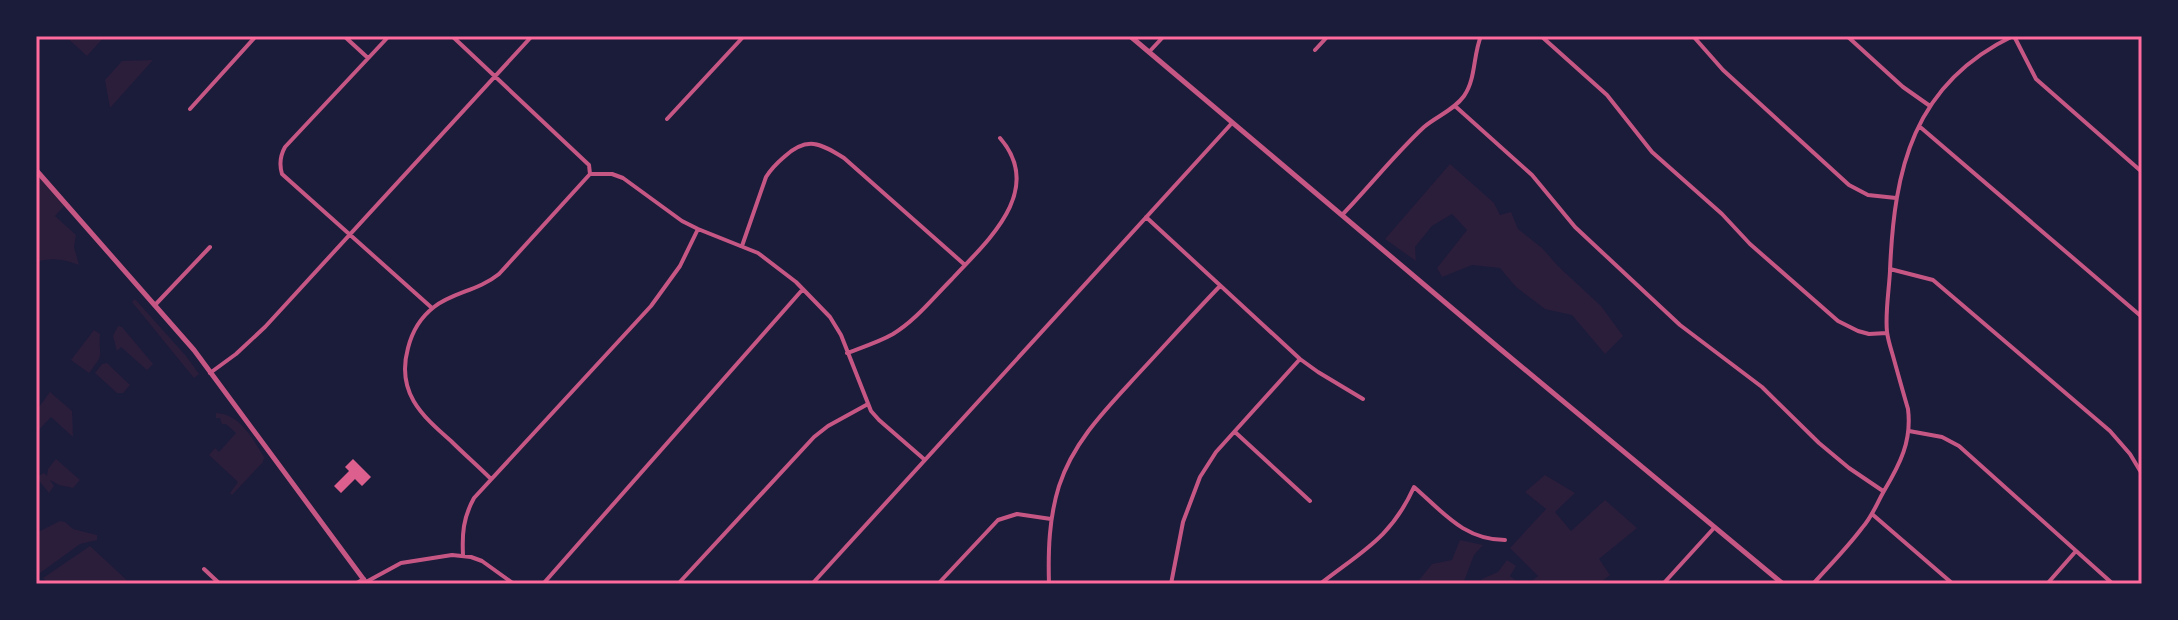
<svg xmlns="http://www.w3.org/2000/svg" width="2178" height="620" viewBox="0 0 2178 620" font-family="'IBM Plex Sans',sans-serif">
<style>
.green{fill:#2a1e3b}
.building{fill:#dd5f8e}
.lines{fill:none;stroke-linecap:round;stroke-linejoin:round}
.minor{stroke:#c65784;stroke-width:4}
.tertiary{stroke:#c65784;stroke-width:5}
.neatline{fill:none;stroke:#ff6b9d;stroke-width:3}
</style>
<rect width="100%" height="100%" fill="#1b1b3a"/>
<path class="green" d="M65,36h40l-18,20z
M153,60l-43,48 -5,-28 17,-19z
M1450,164l44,39 6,12 11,-3 7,17 24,19 16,18 43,40 22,30 -18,18 -33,-39 -27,-6 -29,-22 -16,-19 -28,-3 -30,12 -5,-9 30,-38 -15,-16 -20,12 -17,21 1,14 -31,-22z
M36,170l30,34 -11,12 21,19 -2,12 5,18c-15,-6 -27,-8 -43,-3z
M135,299l51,57 13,18 -5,4 -62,-76z
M118,326l4,1 31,37 -6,6 -26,-23 -4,4 -4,-15z
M94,330l6,4c-2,25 6,17 -11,39l-18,-13z
M107,363l23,22 -7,8h-6l-22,-20 7,-9z
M50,392l22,19 1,26 -22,-20 -15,16v-22z
M216,413c24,1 36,25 48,44l-1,5 -31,33 -2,-2 8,-11 -29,-27 6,-7 4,4 17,-19 -10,-9h-4l-2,-6h-4z
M56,459l24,21 -7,8 -14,-3 -9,-5 4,6 -5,7 -13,-16 8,-4 3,3 1,-7z
M1545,475l30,18 -20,19 16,19 34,-31 32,28 -38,31 11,16 -11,9h-71l10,-8 -28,-28 36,-39 -21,-17z
M60,521l5,1 8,7 24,6v5l-17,4 -44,32v-43z
M1460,540l23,5 -9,10 -11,29h-47l16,-20 20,-4z
M90,546l41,38h-83l-5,-6z
M1507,560l9,6 -6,10 10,8h-42l4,-5 16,-7z"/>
<path class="building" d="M353,459l18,18 -9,9 -7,-7 -14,14 -7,-7 15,-15 -4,-4z"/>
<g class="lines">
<path class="minor" d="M344,36l24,22
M389,36l-104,111c-5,9 -6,17 -3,27l150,134
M452,36l137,129 1,9
M1541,36l66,59 45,57 70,62 28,30 88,77 20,10 11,3 18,-1
M1693,36l30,34 126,115 19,10 28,3
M1847,36l56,51 27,19
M2014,36l22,43 106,93
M1315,50l13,-14
M1149,52l15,-16
M1455,106l77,69 43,52 105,98 82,62 57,56 30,25 34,23
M190,109l66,-73
M667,119l77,-83
M1919,126l223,191
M590,174h22l11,4 59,43 16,8 60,24 38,29 34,35 11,18 30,76 8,9 46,40
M1342,215c28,-29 53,-61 82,-88 13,-11 30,-17 40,-31 12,-17 9,-41 17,-60
M1146,217l154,142 18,13 45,27
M742,246l24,-69c5,-8 11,-14 18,-20 23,-21 36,-14 60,1l121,107
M1890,269l43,11 177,151 20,23 12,20
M155,305l55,-58
M847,353c16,-6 32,-11 46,-19 23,-14 40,-36 59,-55 34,-37 94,-88 48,-141
M210,373l26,-19 29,-27 267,-291
M1909,431l33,6 17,9 154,138
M1235,432l75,69
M491,479c-13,-13 -27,-25 -40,-38 -30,-26 -55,-49 -43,-93 4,-16 13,-31 26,-41 19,-15 44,-16 65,-33l91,-100
M1872,514l81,70
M463,555c-1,-21 0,-37 11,-57l177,-192 29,-40 18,-37
M204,569l16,15
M366,582l35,-19 51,-8 19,2 11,4 32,23
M355,584l9,-5
M543,584l260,-295
M678,584l136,-147 14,-11 40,-22
M812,584l420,-461
M938,584l60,-64 19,-6 34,5
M1049,584c-1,-33 0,-66 10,-98 15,-46 49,-79 81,-114 27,-29 53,-58 80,-86
M1171,584l12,-62 17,-45 16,-25 84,-93
M1320,584c42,-33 71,-46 94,-97 29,25 50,53 91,53
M1663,584l51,-56
M1813,584c16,-18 34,-36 49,-56 10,-11 15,-25 22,-37 16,-27 28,-50 24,-82 -5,-17 -10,-35 -15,-53 -2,-7 -5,-16 -6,-24 -2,-19 2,-41 3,-61 4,-102 23,-187 123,-235
M2047,584l29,-33"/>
<path class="tertiary" d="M1130,36l369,312 284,236
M36,170l158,180 173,234"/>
</g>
<rect width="2178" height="620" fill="none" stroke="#1b1b3a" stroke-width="76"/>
<rect x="38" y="38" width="2102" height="544" class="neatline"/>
</svg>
